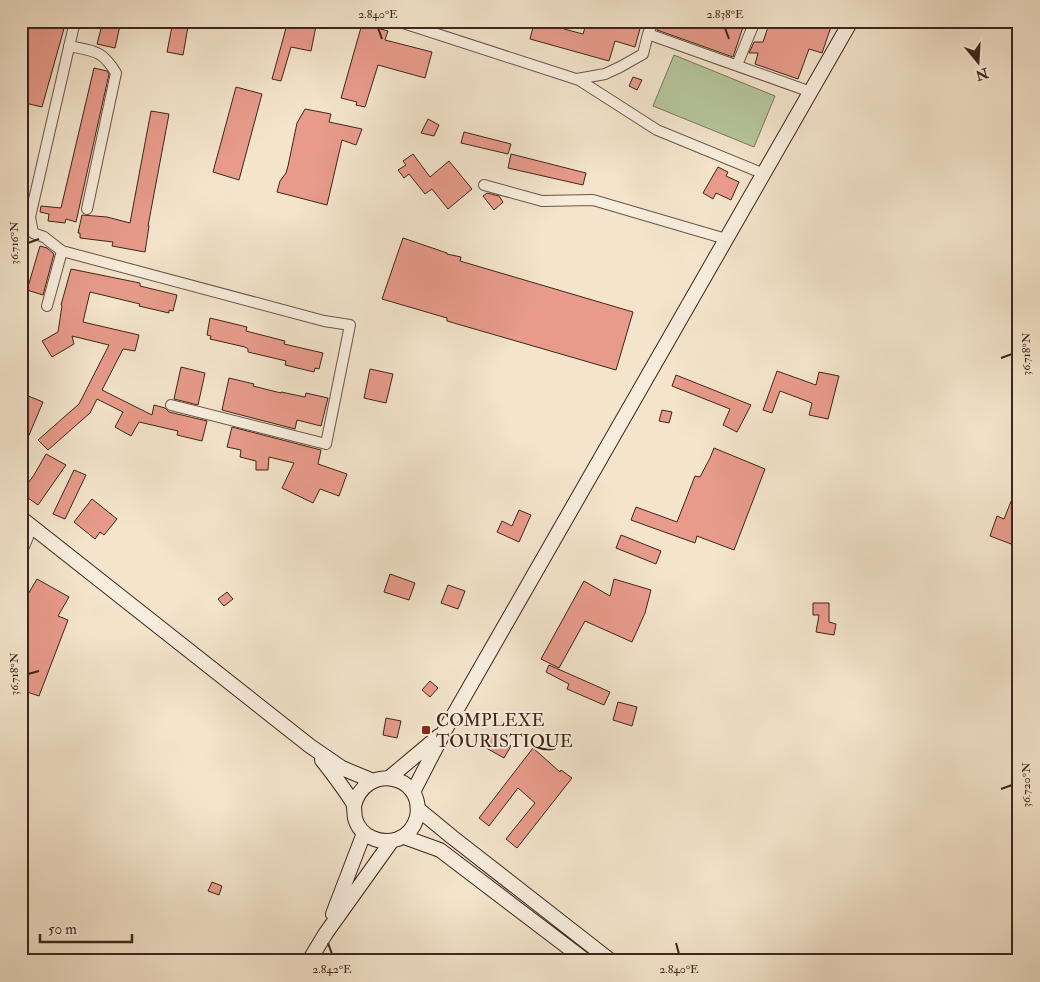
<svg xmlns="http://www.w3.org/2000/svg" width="1040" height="982" viewBox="0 0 1040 982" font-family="'IM FELL Double Pica',serif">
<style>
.green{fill:#b6c59b;stroke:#7a755c}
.building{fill:#e89b8b;stroke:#3e251c}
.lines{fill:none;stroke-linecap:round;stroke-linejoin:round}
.street-casing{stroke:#6b5548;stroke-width:12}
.secondary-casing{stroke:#3e251c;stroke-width:16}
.street{stroke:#f7eddd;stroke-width:10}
.secondary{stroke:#f7eddd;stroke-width:14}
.ticks{fill:none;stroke:#3e251c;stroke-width:2}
.poi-dot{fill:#8f2418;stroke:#f7eddd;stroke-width:2}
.labels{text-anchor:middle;stroke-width:4;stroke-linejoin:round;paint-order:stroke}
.poi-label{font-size:18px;fill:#3e251c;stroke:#f7eddd;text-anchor:start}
.neatline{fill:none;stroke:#3e251c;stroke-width:2}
.ticks-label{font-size:12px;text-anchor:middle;fill:#3e251c}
</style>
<rect width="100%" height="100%" fill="#f3e4cb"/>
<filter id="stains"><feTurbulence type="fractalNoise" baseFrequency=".004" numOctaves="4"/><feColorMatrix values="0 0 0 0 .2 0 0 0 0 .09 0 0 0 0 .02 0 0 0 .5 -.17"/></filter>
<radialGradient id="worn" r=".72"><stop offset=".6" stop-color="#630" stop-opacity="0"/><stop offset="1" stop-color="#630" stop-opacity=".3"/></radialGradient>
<path class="green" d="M674,55l101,41 -21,51 -101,-41z"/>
<path class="building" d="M29,21h22l14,4 -23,82 -21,-5v-49z
M103,21h18l-6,27 -18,-4z
M173,21h16l-6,34 -16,-3z
M288,21h29l-6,30 -20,-4 -10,34 -9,-2z
M539,21h24l1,8 19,5 4,-13h59l-2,5 -3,-1 -6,22 -20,-6 -6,20 -79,-22 4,-16 4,1z
M660,21h85l-12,36 -76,-27z
M770,21h63l-11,32 -13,-4 -11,30 -43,-15 3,-11h-9l5,-11h9z
M362,24l26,7 -3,9 47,12 -7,26 -47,-13 -13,42 -9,-2 1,-3 -16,-4z
M94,68l13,3 2,3 -33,148 -10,-3 -1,4 -17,-2 1,-7 -9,-2 1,-6 20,2z
M633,77l9,3 -5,10 -8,-4z
M236,87l26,7 -23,86 -26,-8z
M305,109l26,5 -2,8 33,7 -6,16 -14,-5 -15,65 -50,-13 3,-11 6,-8 2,-7 9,-43z
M151,111l18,3 -21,112h1l-4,26 -33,-6 1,-4 -33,-4v-5h-2l4,-18 25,2 23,6z
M428,119l11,6 -5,11 -13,-3z
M464,132l47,12 -3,10 -47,-11z
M413,154l17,23 19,-16 23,28 -24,20 -16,-20 -7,5 -16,-20 -5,4 -6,-8 8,-5 -3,-4z
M511,154l75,19 -3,12 -75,-17z
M718,167l10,5 -2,4 13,6 -8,18 -15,-7 -3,6 -10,-6z
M487,193l12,3 4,6 -9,8 -11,-14z
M403,238l44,15v1l14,3 -1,4 173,51 -17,58 -169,-49v-3l-65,-19z
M40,246l7,2 7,6 -11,41 -16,-5z
M71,269l69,14v3l37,9 -4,16 -4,-1v3l-30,-7 1,-2 -50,-12 -7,30 56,13 -4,16 -12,-2 -21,41 50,25 2,-10 11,3 4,4 38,9 -5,20 -25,-6 1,-4 -39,-9 -8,14 -16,-9 8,-15 -26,-13 -7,14 -42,37 -10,-10 41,-36 30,-59 -37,-9 2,8 -22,13 -10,-16 16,-9 4,-26 -1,-1z
M210,318l37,9 -1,4 39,10 -1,3 39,9 -4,16 -4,-1 -1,4 -29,-7 1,-4 -38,-9v-3l-3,-2 -35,-8 1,-3 -4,-1z
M181,367l24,6 -7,32 -24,-6z
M370,369l23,5 -7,29 -22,-5z
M777,371l39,14 3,-13 20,4 -11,43 -19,-4 3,-12 -32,-12 -8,22 -9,-3z
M676,375l75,30 -14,27 -14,-7 7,-16 -58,-23z
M229,378l25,6 -1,2 28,7v-1l24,5 1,-4 22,5 -7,28 -24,-6 -2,9 -73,-19z
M21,393l22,9 -22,52z
M662,410l10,2 -3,11 -10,-2z
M232,427l89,23 -3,14 29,10 -8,22 -19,-7 -7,14 -31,-15 12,-25 -25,-6 -1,13h-12v-9l-16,-4 1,-7 -14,-3z
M714,448l51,21 -31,81 -37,-14 -2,7 -64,-23 5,-13 41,15 18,-46 5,1 10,-19z
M46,454l20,11 -28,40 -17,-12 13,-18z
M74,470l12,5 -21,44 -12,-5z
M1018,484h1v63l-29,-11 7,-20 7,3z
M92,499l25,20 -13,16 -4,-3 -5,7 -21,-17z
M519,510l12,5 -12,27 -22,-10 5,-11 10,5z
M621,535l40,16 -5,13 -40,-16z
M390,574l25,9 -6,17 -25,-8z
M37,579l32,18 -11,19 10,4 -29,76 -18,-6v-90l3,1z
M614,579l37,11 -6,23 -13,29 -47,-21 -26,47 -18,-9 43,-78 26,15z
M448,585l17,6 -7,18 -17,-6z
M227,592l6,7 -9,7 -6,-7z
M813,603h16v19l7,2 -2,11 -18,-3 3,-17h-6z
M549,665l61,27 -6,13 -37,-16 2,-5 -23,-12z
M430,681l8,7 -8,9 -8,-7z
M618,702l19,5 -5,19 -19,-6z
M386,718l15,3 -4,17 -14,-3z
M488,733l23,13 -7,12 -23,-13z
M533,748l27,24 1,-2 11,8 -55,70 -11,-9 29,-36 -17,-15 -29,38 -10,-8z
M212,882l10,4 -3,9 -11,-4z"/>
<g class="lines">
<g class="street-casing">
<path id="street" d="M75,21l-45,196 3,16 11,4 18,14 262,70 26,4 -24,119 -155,-39
M397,21l182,59 78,50 107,44
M653,21l-5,13 163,58
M69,46c25,5 33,4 47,27l-29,136
M737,65l18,-44
M577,79l28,-5 15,-7 23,-13 5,-20
M484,185l58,16 51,-1 133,39
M47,306l15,-55
M21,554l11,-27"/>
</g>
<g class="secondary-casing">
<path id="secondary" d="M21,518l289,228 32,22 31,13
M322,760c11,14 22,28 31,43 2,5 1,10 2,15 5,19 26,27 43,21 10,-4 16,-11 19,-22 8,-44 -53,-54 -63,-11
M389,778l50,-42
M413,792l32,-62 406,-709
M418,809l34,28 159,124
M404,837l36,13 146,111
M333,914l31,-81
M309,961l17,-28 65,-91"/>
</g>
<use href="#street" class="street"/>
<use href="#secondary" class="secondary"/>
</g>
<path class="ticks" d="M378,28l4,11M725,28l4,11M28,243l11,-4M1001,358l11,-4M28,674l11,-3M1001,789l11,-4M328,943l4,11M676,943l3,11"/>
<rect class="poi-dot" x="421" y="725" width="10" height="10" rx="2.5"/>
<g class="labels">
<g class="poi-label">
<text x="436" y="726">COMPLEXE<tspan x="436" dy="21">TOURISTIQUE</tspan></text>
</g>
</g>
<rect width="1040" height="982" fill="none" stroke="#f3e4cb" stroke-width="55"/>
<g transform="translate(978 62) rotate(162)" stroke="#f7eddd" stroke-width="4" paint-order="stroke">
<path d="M0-4L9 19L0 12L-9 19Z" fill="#3e251c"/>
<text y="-8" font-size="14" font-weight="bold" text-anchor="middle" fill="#3e251c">N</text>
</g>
<path d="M40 934v8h92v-8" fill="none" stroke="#3e251c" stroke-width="2.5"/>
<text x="48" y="934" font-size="15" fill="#3e251c" stroke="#f7eddd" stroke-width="4" paint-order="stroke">50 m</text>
<rect x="28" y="28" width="984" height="926" class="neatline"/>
<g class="ticks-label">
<text x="378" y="18">2.840°E</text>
<text x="725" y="18">2.838°E</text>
<text transform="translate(14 243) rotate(-90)" y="4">36.716°N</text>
<text transform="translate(1026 354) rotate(-90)" y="4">36.718°N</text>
<text transform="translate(14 674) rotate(-90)" y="4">36.718°N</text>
<text transform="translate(1026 785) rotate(-90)" y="4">36.720°N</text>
<text x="332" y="973">2.842°E</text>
<text x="679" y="973">2.840°E</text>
</g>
<rect width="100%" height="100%" filter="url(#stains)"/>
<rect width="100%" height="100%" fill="url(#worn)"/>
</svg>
